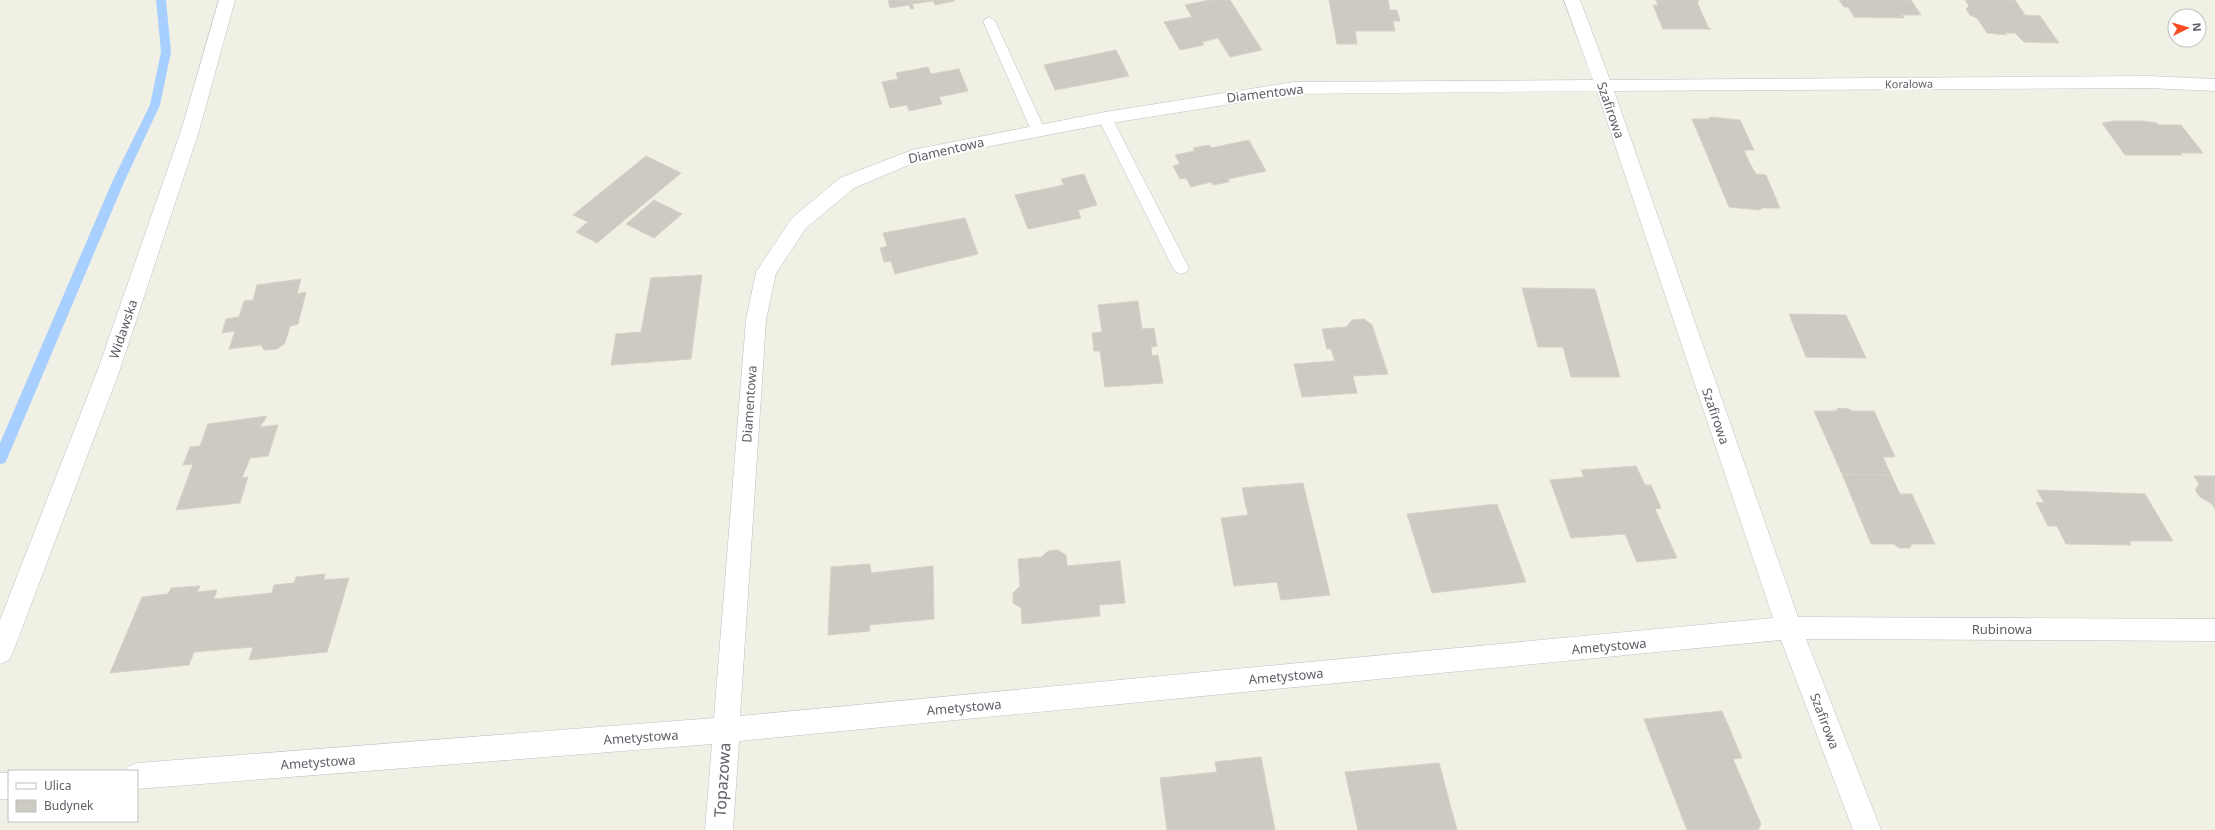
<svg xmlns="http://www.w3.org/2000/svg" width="2215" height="830" viewBox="0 0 2215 830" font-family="'Noto Sans',sans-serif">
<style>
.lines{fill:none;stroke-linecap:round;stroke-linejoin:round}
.stream{fill:#a7cfff;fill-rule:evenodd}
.building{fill:#cccac2;stroke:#d6d2c3}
.lane-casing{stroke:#bdbfc5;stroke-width:1}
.street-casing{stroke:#bdbfc5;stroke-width:1}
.lane{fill:#fff;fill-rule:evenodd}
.street{fill:#fff;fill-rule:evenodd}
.labels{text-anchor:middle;stroke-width:4;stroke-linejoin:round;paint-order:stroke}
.far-street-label{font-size:11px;fill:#5d6067;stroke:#fff}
.street-label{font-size:13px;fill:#5d6067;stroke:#fff}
.near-street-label{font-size:16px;fill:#5d6067;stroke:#fff}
</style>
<rect width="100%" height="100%" fill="#f1f0e5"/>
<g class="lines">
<path class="stream" d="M156,0h10l5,52 -11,53 -35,75 -118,279 -2,4 -5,1v-21l113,-263 37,-75 11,-53z"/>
</g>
<path class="building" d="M888,0h66v1l-19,4 -2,-4 -21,3 2,4 -3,1 -2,-4 -19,3z
M1210,0h20l32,50 -32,7 -12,-19 -16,4 2,3 -24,5 -16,-28 28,-5 -7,-12z
M1329,0h59l2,10h7l3,11h-7l2,10h-40l2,13h-20z
M1656,0h42l1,2h-2l11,25 3,2h-48l-10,-24h5z
M1839,0h72l10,15h-19l2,3 -50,-1 -6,-10h-4z
M1965,0h50l10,15 15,1 19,27 -35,-1 -9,-9h-10l2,2 -20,-2 -10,-15 -7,-3 -4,-6 3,-3z
M1116,50l13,26 -74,14 -11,-25z
M928,67l3,7 28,-5 9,22 -29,6 3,7 -33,7 -2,-6 -17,3 -8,-26 16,-3 -2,-6z
M1711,117l29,3 14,30h-10l5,12 7,12 10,1 14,33h-18l-2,2 -31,-3 -37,-88h16z
M2114,121h29l14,2 1,2h23l22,28h-23l2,2h-57l-23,-32z
M1249,140l17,31 -38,8 1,3 -16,3 -2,-3 -20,5 -5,-9 -6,1 -7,-13 7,-2 -5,-9 20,-4 -2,-3 16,-3 2,3z
M646,156l35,17 -84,70 -21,-11 12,-10 -15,-7z
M1084,174l13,31 -19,5 3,8 -53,11 -13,-34 49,-10 -3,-6z
M654,200l28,14 -28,24 -28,-14z
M965,218l13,36 -83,20 -4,-13 -7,1 -4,-14 7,-2 -4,-13z
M702,275l-11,84 -80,6 5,-31 25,-2 10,-54z
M301,279l-4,15 9,-2 -8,32 -8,2 -5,17 -8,6 -13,1 -3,-5 -32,4 6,-18 -13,2 4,-14 13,-2 5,-16 9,-1 4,-15z
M1522,288l73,1 25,88h-49l-8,-30h-25z
M1138,301l4,28 12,-1 3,18 -6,1 1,9 6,-1 5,28 -58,4 -5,-36h-6l-2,-18 10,-1 -4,-27z
M1789,314l57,1 20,43 -60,-1z
M1364,319l8,6 16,49 -35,2 4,17 -55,4 -8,-33 41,-3 -4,-12h-4l-5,-20 24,-2 6,-7z
M1838,408l11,1 4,2h21l21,46h-12l8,18 -49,-1 -28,-63h22z
M267,416l-7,11 18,-2 -10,31 -18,2 -8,20 6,-1 -8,26 -64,7 17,-46 -10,1 7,-18 10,-1 8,-22z
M1636,466l9,19h6l10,23 -6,1 22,49 -40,4 -12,-28 -54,4 -21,-58 34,-3 -3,-7z
M1842,474l49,1 9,19h12l23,50h-23l-2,4h-11l-5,-4h-23z
M2194,476h21v33l-3,-5 -12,-7 -5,-7 4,-6z
M1303,483l27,112 -49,5 -4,-18 -43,4 -13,-68 27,-3 -6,-27z
M2037,490l108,4 28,47h-44l2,4 -65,-1 -9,-18h-9l-12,-24 8,1z
M1497,504l29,78 -94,11 -25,-79z
M1058,550l8,5 1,11 53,-5 5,42 -26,2 1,11 -78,8 -1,-16 -8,-5v-10l7,-7 -2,-27 24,-2 6,-6z
M870,564l1,9 62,-7 1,53 -65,6 1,6 -42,4 3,-68z
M325,574l-1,6 25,-2 -22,74 -78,8 4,-13 -59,5 -5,13 -79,8 32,-76 26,-3 3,-6 29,-2 -3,6 20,-2 -3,9 58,-6 2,-8 20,-2 2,-6z
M1722,711l20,47 -9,1 28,65 -3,6h-71l-43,-111z
M1261,757l14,73h-108l-7,-52 57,-6 -2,-10z
M1439,763l18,67h-99l-13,-58z"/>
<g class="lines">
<g class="lane-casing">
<path id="lane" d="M989,17l6,4 50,109 -2,3h-10l-2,-3 -48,-109z
M1105,113l5,2 2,3 77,150 -3,4 -5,2 -5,-2 -3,-4 -75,-150 2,-3z"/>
</g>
<g class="street-casing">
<path id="street" d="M219,0h16l-36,131 -80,241 -106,280 -4,8 -9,4v-44l97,-248 84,-241z
M1564,0h16l30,80 538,-4 67,3v12l-67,-3 -534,3 184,526 417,2v22l-409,-2 75,191h-28l-72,-190 -1042,101 -6,89h-28l7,-86 -575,45v-18h-11l1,-4 10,-4 577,-45 32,-398 10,-48 36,-54 48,-40 72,-28 193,-38 189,-30 299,-2zM1597,91l176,527 -1033,98 26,-396 10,-47 30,-45 48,-40 69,-29 182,-35 189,-30z
M0,773h9v26h-9z"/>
</g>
<use href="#lane" class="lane"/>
<use href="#street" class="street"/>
</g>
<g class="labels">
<g class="far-street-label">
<text transform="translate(1909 84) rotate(-1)" y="4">Koralowa</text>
</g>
<g class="street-label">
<text transform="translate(1265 93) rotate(-7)" y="5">Diamentowa</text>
<text transform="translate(1611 110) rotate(71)" y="5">Szafirowa</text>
<text transform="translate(946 150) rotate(-13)" y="5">Diamentowa</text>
<text transform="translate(123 329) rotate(-71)" y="5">Widawska</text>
<text transform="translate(749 404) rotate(-86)" y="5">Diamentowa</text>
<text transform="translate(1716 416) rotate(71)" y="5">Szafirowa</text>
<text x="2002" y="634">Rubinowa</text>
<text transform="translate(1609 646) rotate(-5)" y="5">Ametystowa</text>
<text transform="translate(1286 676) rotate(-5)" y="5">Ametystowa</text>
<text transform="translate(964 707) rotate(-5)" y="5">Ametystowa</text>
<text transform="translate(1825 721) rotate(69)" y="5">Szafirowa</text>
<text transform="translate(641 737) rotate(-4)" y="5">Ametystowa</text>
<text transform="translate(318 762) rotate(-4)" y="5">Ametystowa</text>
</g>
<g class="near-street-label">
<text transform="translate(722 780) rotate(-86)" y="6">Topazowa</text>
</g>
</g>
<rect x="8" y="770" width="130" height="52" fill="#ffffff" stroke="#bebfc2"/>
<rect x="16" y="783" width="20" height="6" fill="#ffffff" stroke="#bebfc2"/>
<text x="44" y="790" font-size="12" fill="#5d6067">Ulica</text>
<rect x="16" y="800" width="20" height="12" fill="#cccac2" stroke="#bebfc2"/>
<text x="44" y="810" font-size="12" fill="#5d6067">Budynek</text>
<g transform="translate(2187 28) rotate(85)"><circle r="19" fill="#ffffff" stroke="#bebfc2"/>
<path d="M0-3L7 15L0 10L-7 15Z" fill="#f94c23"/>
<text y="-6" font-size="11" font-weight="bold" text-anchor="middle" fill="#5d6067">N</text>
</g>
</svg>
